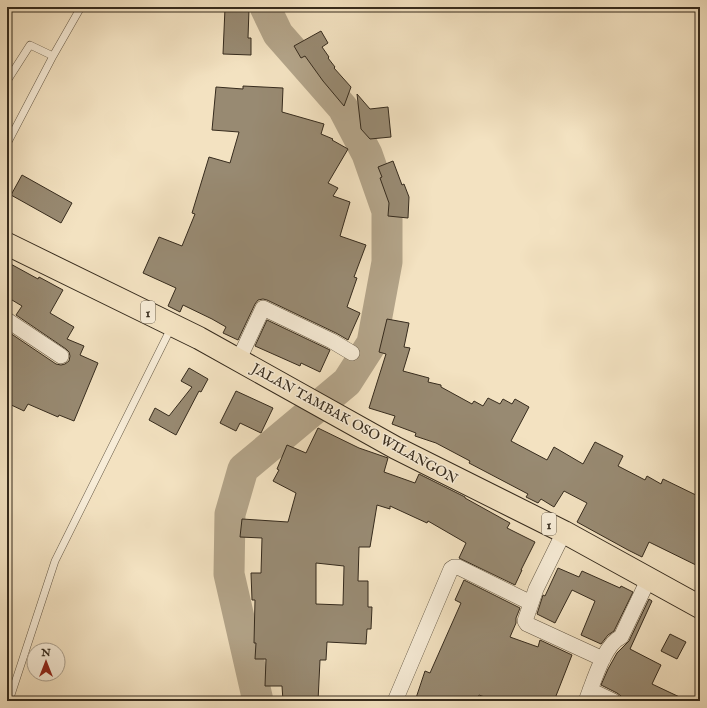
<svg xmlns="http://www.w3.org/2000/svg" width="707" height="708" viewBox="0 0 707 708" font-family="'IM FELL English',serif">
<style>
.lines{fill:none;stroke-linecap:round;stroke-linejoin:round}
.river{stroke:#b3a489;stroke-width:31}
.building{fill:#988a72;stroke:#362b1d;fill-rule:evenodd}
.lane-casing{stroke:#655946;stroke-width:8}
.street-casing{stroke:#655946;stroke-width:16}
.highway-casing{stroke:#362b1d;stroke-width:24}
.lane{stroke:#f7ecd7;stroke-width:7}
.street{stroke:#f7ecd7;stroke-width:15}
.highway{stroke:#f3e2c1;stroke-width:22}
.labels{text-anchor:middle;stroke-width:3;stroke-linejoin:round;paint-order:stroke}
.shield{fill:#f7ecd7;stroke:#706555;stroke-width:1}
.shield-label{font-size:13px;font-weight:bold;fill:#362b1d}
.street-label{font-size:14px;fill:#362b1d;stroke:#f7ecd7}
</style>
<rect width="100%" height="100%" fill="#f3e2c1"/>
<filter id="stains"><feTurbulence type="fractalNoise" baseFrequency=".005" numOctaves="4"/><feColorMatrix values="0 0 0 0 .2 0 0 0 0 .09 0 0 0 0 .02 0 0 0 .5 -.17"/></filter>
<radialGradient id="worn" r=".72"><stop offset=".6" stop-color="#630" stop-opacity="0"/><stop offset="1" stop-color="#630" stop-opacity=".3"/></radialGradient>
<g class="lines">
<path class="river" d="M258,701l-29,-127 1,-60 13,-45 104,-87 25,-39 15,-81v-51l-20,-57 -24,-46 -65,-74 -13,-27"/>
</g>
<path class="building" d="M225,8l24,1 -1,29h3v17l-28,-1z
M321,31l7,12 -6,4 7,10 -1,1 7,9 -1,1 17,19 -7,19 -21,-25 -18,-25 -4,2 -7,-12z
M243,86l40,2 -1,24 42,12 -3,10 12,5 -1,1 16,9 -20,34 10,5 -5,8 17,6 -10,34 26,9 -12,32 3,1 -10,29 13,6 -12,27 -12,-7 -69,-33 -4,-1 -5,1 -3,4 -17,36 -15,-7 3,-6 -14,-8 -29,-14 -3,7 -12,-6 8,-18 -33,-15 16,-36 23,9 13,-32 -3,-1 17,-56 21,6 9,-31 -27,-2 4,-43 27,2z
M357,94l13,15 18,-2 3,30 -21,2 -9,-10z
M393,161l9,24 2,-1 5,13 -1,21 -20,-2 1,-13 -9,-25 2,-1 -4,-10z
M22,175l50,28 -11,20 -50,-28z
M7,262l31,17 1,-2 24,13 -13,23 24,14 -7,12 17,7 -4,9 18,8 -24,58 -15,-6 -1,2 -30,-13 -4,7 -17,-8v-72l49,33 5,1 4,-1 4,-3 1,-5 -1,-4 -3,-3 -50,-34 6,-9 -15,-9z
M387,319l22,4 -5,24 6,1 -7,23 26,7 -1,4 13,3v2l31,17 2,-3 9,5 5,-8 12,6 3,-5 9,5 3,-5 14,8 -18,34 36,19 7,-13 29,17 12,-22 28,14 -5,10 27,14 2,-4 14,8 2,-5 37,18v70l-51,-25 -7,15 -14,-7 -51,-28 10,-19 -23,-12 -10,16 -13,-8 -3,4 -12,-6 2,-3 -59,-31 1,-2 -34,-18 -21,-7 1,-3 -24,-9 3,-8 -26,-8 17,-54 -7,-2z
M267,320l63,30 -10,22 -19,-9 -1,3 -45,-20z
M189,368l19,11 -7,13 -2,-1 -23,44 -27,-15 6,-12 14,8 23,-29 -11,-6z
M236,391l37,17 -12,25 -21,-10 -4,8 -16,-8z
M318,428l41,20 29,10 -4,14 31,11 4,-9 46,23v1l45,25 -3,5 28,14 -14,28h1l-7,15 -56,-27 7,-15 -38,-22 -1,2 -37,-17v3l-13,-4 -7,42h-11l-1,34h10v26h4l-1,22h-4l-1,15 -39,-2 -1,18h-6l-2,41h-35l-1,-15h-17l1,-27h-11l1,-16h-2l1,-43h-3l-1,-27h10l1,-35 -22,-1 2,-18 46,3 8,-29 -23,-12 6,-11 -2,-1 10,-24 19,8zM316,563l28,3 -1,39 -27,-1z
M558,568l21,9 3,-6 38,17 1,-2 12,6 -19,39 -6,4 -7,9 -20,-9 14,-34 -23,-11 -17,33 -18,-9 6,-19 2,1z
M464,580l56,28 -4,10v5l-6,14 28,10 2,-7 32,15 -18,46h-58l-17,-6 -3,6h-61l10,-30 5,2 31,-70 -6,-3z
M649,599l3,2 -22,48 31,16 -9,19 36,17h-66l-1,-5 -4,-3 -16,-8 7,-16 9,-16 12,-12z
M670,634l16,8 -9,17 -16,-8z"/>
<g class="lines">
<g class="lane-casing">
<path id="lane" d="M7,81l23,-36 23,11
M7,144l46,-88 28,-49
M9,701l46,-140 117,-235"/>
</g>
<g class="street-casing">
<path id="street" d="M7,320l54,36
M239,359l24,-51 69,33 20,12
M564,532l-28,57 -11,32 2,3 76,35
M590,690l23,11
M395,701l56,-132 3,-2h4l73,36
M586,701c7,-17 18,-57 35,-64l28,-59"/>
</g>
<g class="highway-casing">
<path id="highway" d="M7,244l192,94 197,110 168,84 136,75"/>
</g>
<use href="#lane" class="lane"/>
<use href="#street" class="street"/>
<use href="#highway" class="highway"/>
</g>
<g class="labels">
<g class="shield">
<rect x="141" y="301" width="14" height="22" rx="3"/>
<rect x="542" y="513" width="14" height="22" rx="3"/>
</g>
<g class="shield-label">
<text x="148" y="317">1</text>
<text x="549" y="529">1</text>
</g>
<g class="street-label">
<text transform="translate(355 423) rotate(29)" y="5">JALAN TAMBAK OSO WILANGON</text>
</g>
</g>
<rect width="707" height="708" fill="none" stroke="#f3e2c1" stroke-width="24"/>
<rect x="8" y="8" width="691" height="692" fill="none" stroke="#362b1d" stroke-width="2"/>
<rect x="12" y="12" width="683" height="684" fill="none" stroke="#362b1d"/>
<g transform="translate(46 662)"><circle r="19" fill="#f7ecd7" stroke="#aa9f8d"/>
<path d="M0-3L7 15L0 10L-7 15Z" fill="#8f2418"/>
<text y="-6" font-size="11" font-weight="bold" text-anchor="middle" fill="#362b1d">N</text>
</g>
<rect width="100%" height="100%" filter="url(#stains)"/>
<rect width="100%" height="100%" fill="url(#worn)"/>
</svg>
